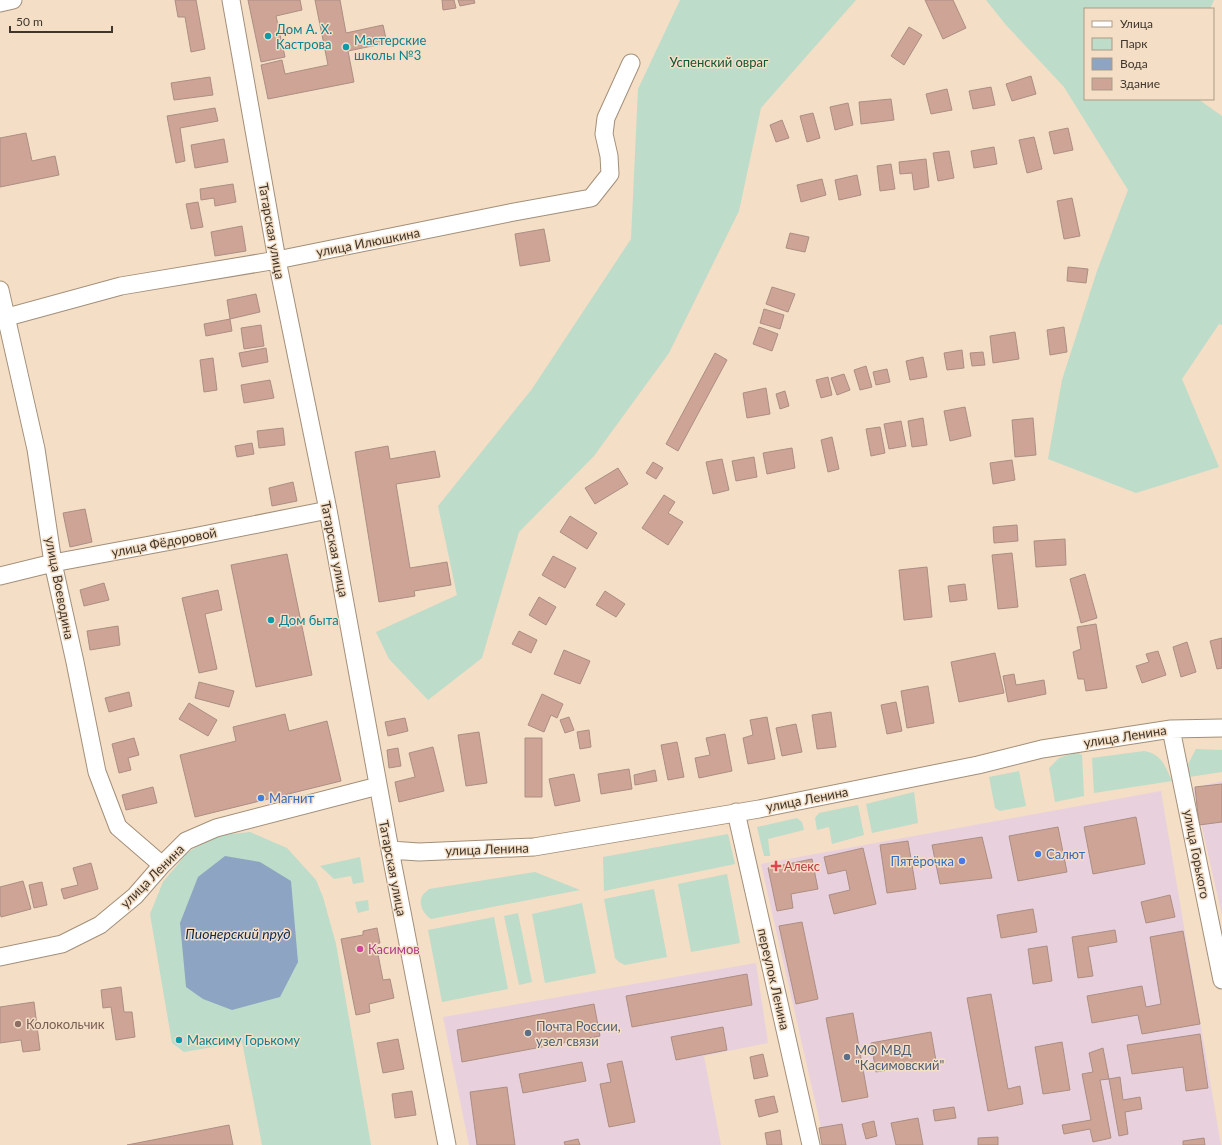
<svg xmlns="http://www.w3.org/2000/svg" width="1222" height="1145" viewBox="0 0 1222 1145" font-family="Lato,sans-serif">
<style>
.commercial{fill:#e8d1dc}
.green{fill:#bddcc9}
.water{fill:#8da4c3}
.building{fill:#cda496;stroke:#ac8e83}
.lines{fill:none;stroke-linecap:round;stroke-linejoin:round}
.minor-casing{stroke:#a38f79;stroke-width:19}
.minor{stroke:#fff;stroke-width:17}
.culture-dot{fill:#0f9aa8;stroke:#f4dec6;stroke-width:1.5}
.shop-dot{fill:#3f7fe0;stroke:#f4dec6;stroke-width:1.5}
.health-dot{fill:#e0444e;stroke:#f4dec6;stroke-width:1.5}
.hotel-dot{fill:#d1479c;stroke:#f4dec6;stroke-width:1.5}
.education-dot{fill:#8d6e63;stroke:#f4dec6;stroke-width:1.5}
.service-dot{fill:#5c6f8a;stroke:#f4dec6;stroke-width:1.5}
.labels{text-anchor:middle;stroke-width:3;stroke-linejoin:round;paint-order:stroke}
.culture-label{font-size:13px;fill:#0d838f;stroke:#f4dec6;text-anchor:start}
.park-label{font-size:13px;fill:#145639;stroke:#f4dec6}
.street-label{font-size:13px;fill:#3e362c;stroke:#f4dec6}
.shop-label{font-size:13px;fill:#366cbe;stroke:#f4dec6;text-anchor:start}
.health-label{font-size:13px;fill:#be3a42;stroke:#f4dec6;text-anchor:start}
.hotel-label{font-size:13px;fill:#b23c85;stroke:#f4dec6;text-anchor:start}
.education-label{font-size:13px;fill:#785e54;stroke:#f4dec6;text-anchor:start}
.service-label{font-size:13px;fill:#4e5e75;stroke:#f4dec6;text-anchor:start}
.water-label{font-size:14px;font-style:italic;fill:#0b2a52;stroke:#f4dec6}
</style>
<rect width="100%" height="100%" fill="#f4dec6"/>
<path class="commercial" d="M1222,781v134l-29,-127z
M1161,791l60,354h-396l-64,-281z
M756,963l12,80 -64,13 17,89h-252l-26,-128z"/>
<path class="green" d="M680,0h176l-95,108 -22,103 -70,142 -75,103 -75,76 -37,126 -54,42 -39,-41 -13,-27 81,-37 -19,-89 94,-117 99,-150 7,-150z
M986,0h228l-4,9h-125v90h113l24,17v209l-3,-1 -37,55 37,88 -83,26 -88,-34 14,-79 35,-109 31,-81 -64,-103 -58,-62z
M1196,749l26,1v22l-33,5 -1,-13z
M1144,751c18,3 21,15 28,30l-78,12 -2,-35z
M1077,752l5,3 2,41 -29,6 -6,-34 10,-10z
M1019,771l7,35 -26,5 -5,-3 -6,-31z
M914,792l4,31 -46,10 -6,-29z
M858,805l6,30 -32,9 -3,-17 -12,3 -2,-12 4,-5z
M797,818l5,4 2,8 -36,9 2,17h-6l-7,-29z
M250,832l37,16 29,32 7,17 13,47 35,201h-109l-20,-103 -58,10 -12,-9 -22,-129 13,-32 24,-29 26,-17z
M728,834l7,30 -131,27 -1,-34z
M360,857l4,25 -11,2 -2,-8 -17,3 -14,-13z
M535,872l45,18 -149,29c-7,-5 -13,-14 -9,-23 2,-3 5,-5 7,-7z
M727,874l13,69 -49,9 -13,-68z
M654,889l13,68 -42,8 -6,-3 -4,-4 -11,-59z
M368,900l1,10 -11,3 -3,-11z
M582,903l14,70 -51,10 -13,-69z
M518,913l14,69 -13,3 -15,-69z
M494,917l14,72 -66,13 -14,-72z"/>
<path class="water" d="M225,856l35,6 31,19 7,81 -18,35 -48,13 -29,-11 -17,-12 -6,-64 18,-46z"/>
<path class="building" d="M175,0h21l9,49 -14,3 -6,-35h-7z
M248,0h52l2,10 -26,6 9,41 -24,5z
M315,0h25l6,33 37,-8 4,18 -39,8 6,31 -86,17 -7,-34 21,-5 3,14 43,-9z
M442,0h12l2,8 -13,2z
M458,0h16l1,3 -15,3z
M925,0h28l13,28 -23,11z
M909,27l13,8 -18,30 -13,-9z
M1031,76l5,18 -24,7 -6,-17z
M210,77l3,18 -39,5 -3,-17z
M991,87l4,18 -22,4 -4,-18z
M947,89l5,21 -21,4 -5,-20z
M891,99l3,21 -33,4 -2,-22z
M848,103l5,22 -18,5 -5,-23z
M215,108l3,13 -38,7 5,33 -9,2 -9,-47z
M813,113l7,25 -13,4 -7,-26z
M782,120l7,18 -13,4 -6,-17z
M1068,128l5,22 -19,4 -5,-22z
M26,133l6,28 23,-5 4,19 -59,12v-49z
M1034,137l8,32 -15,4 -8,-33z
M224,139l4,23 -33,6 -4,-23z
M994,147l3,17 -23,4 -3,-17z
M949,151l5,27 -16,3 -5,-28z
M926,159l3,28 -15,3 -2,-17 -12,1 -1,-12z
M891,164l4,25 -15,2 -3,-25z
M857,175l4,20 -22,5 -4,-20z
M822,179l4,16 -25,7 -4,-17z
M233,184l3,18 -21,4 -1,-8 -13,2 -1,-11z
M1072,198l8,38 -16,3 -7,-38z
M198,202l5,25 -12,2 -5,-25z
M242,226l4,25 -31,5 -4,-24z
M544,229l6,32 -30,5 -5,-32z
M790,233l19,4 -4,15 -19,-4z
M1068,267l20,2 -2,14 -19,-2z
M772,287l23,7 -7,18 -22,-8z
M256,294l4,18 -30,7 -3,-19z
M764,309l20,6 -4,14 -20,-6z
M230,319l2,12 -26,5 -2,-12z
M261,325l3,21 -20,3 -3,-21z
M759,327l19,7 -6,17 -19,-7z
M1064,327l3,25 -17,3 -3,-25z
M1015,332l4,27 -26,4 -3,-27z
M266,348l2,14 -26,5 -3,-14z
M962,350l2,18 -17,2 -3,-17z
M983,352l2,13 -13,1 -2,-13z
M715,353l12,7 -49,91 -12,-7z
M923,357l4,20 -17,3 -4,-19z
M213,358l4,32 -13,2 -4,-32z
M866,366l6,21 -12,3 -6,-20z
M887,369l3,13 -14,3 -3,-13z
M844,374l6,16 -13,5 -6,-17z
M828,377l4,18 -11,3 -5,-18z
M270,380l4,18 -30,5 -3,-18z
M766,388l4,26 -23,4 -4,-25z
M785,391l4,15 -9,3 -4,-15z
M965,407l6,29 -21,5 -6,-30z
M923,418l4,27 -15,2 -4,-26z
M1033,418l3,37 -21,2 -3,-37z
M901,421l5,25 -17,3 -5,-25z
M880,427l5,26 -14,3 -5,-27z
M283,428l2,17 -26,3 -2,-17z
M832,437l7,32 -11,3 -7,-32z
M252,443l2,11 -17,3 -2,-11z
M388,446l2,13 45,-8 5,26 -44,7 14,84 37,-6 4,23 -37,6 1,5 -36,6 -24,-150z
M792,448l3,20 -28,6 -4,-21z
M754,457l3,20 -21,4 -4,-20z
M722,459l7,31 -16,4 -7,-32z
M1012,460l3,20 -22,4 -3,-21z
M653,462l10,6 -7,11 -10,-6z
M618,468l10,16 -33,20 -10,-16z
M293,482l4,19 -25,5 -3,-18z
M664,495l11,7 -7,11 15,9 -15,23 -26,-17z
M85,509l7,33 -22,5 -7,-34z
M570,516l27,17 -10,16 -27,-17z
M1017,525l1,16 -24,2 -1,-16z
M1065,539l1,26 -30,2 -2,-26z
M1012,553l6,54 -20,2 -6,-54z
M287,554l25,121 -56,12 -25,-122z
M553,556l23,12 -11,20 -23,-13z
M927,567l5,50 -28,3 -5,-50z
M1085,574l12,44 -16,5 -11,-44z
M104,583l5,17 -25,6 -4,-16z
M965,584l2,16 -17,2 -2,-16z
M218,590l4,20 -17,4 12,55 -18,4 -17,-75z
M605,591l20,13 -9,13 -20,-12z
M539,597l17,10 -10,18 -17,-10z
M1096,624l11,64 -21,3 -2,-12h-6l-5,-27 8,-3 -4,-22z
M118,626l2,19 -30,5 -3,-19z
M519,631l18,9 -6,13 -19,-9z
M1222,638v30l-5,1 -7,-28z
M1187,642l9,30 -15,5 -8,-30z
M564,650l26,11 -10,23 -26,-10z
M1158,651l8,24 -24,8 -6,-17 13,-4 -3,-8z
M995,653l9,40 -45,9 -8,-40z
M1014,674l2,11 28,-5 2,14 -38,8 -5,-26z
M199,682l35,9 -5,16 -34,-9z
M928,686l6,37 -27,5 -6,-37z
M129,692l3,14 -23,6 -4,-14z
M542,694l21,10 -6,14 -6,-3 -7,17 -16,-7z
M896,702l6,29 -15,3 -6,-29z
M189,703l28,17 -9,16 -29,-17z
M831,712l5,35 -19,2 -5,-34z
M285,714l4,17 38,-10 14,60 -146,36 -15,-62 56,-14 -3,-14z
M569,717l5,13 -9,3 -5,-13z
M767,717l8,42 -27,5 -5,-26 10,-3 -3,-15z
M405,718l3,13 -20,5 -3,-14z
M796,724l6,28 -20,4 -6,-28z
M589,730l2,17 -11,2 -3,-17z
M479,732l8,51 -21,3 -8,-51z
M725,734l7,37 -33,7 -4,-20 15,-3 -4,-17z
M134,738l5,17 -11,3 3,12 -12,3 -7,-29z
M525,738h17v59h-17z
M677,742l7,35 -16,3 -7,-35z
M433,747l11,44 -45,11 -4,-20 20,-5 -6,-24z
M398,748l3,18 -12,2 -2,-18z
M629,769l3,20 -31,5 -3,-20z
M655,770l2,11 -22,4 -1,-10z
M574,774l6,27 -25,5 -6,-27z
M1222,784v38l-23,3 -4,-38z
M153,787l4,16 -31,7 -4,-15z
M1136,817l9,47 -52,10 -9,-47z
M1058,827l9,45 -49,9 -9,-45z
M982,837l10,41 -52,6 -8,-39z
M908,841l8,48 -29,4 -7,-48z
M863,848l13,56 -42,10 -5,-19 21,-5 -4,-20 -18,4 -4,-17z
M812,859l6,30 -27,5 2,14 -16,3 -9,-43z
M91,863l7,26 -34,10 -3,-10 17,-4 -5,-17z
M23,881l8,28 -30,8 -1,-5v-25z
M42,882l5,23 -13,3 -5,-23z
M1170,895l5,22 -29,6 -5,-21z
M1033,909l4,23 -36,6 -4,-23z
M802,922l16,77 -22,5 -17,-78z
M377,928l3,15 -4,1 7,36 7,-1 4,19 -25,6 1,8 -14,3 -15,-76 22,-4v-4z
M1115,930l2,12 -29,5 5,29 -15,2 -6,-41z
M1183,931l17,93 -58,10 -4,-19 -46,8 -5,-27 55,-10 4,21 15,-3 -11,-67z
M1047,946l5,35 -19,3 -5,-35z
M747,974l5,31 -120,22 -6,-31z
M121,987l3,25h8l3,25 -19,3 -5,-33 -8,1 -2,-18z
M991,994l17,95 12,-3 3,18 -35,7 -21,-113z
M34,1002l6,48 -17,2 -2,-12 -21,3v-36z
M594,1004l6,32 -138,26 -5,-32z
M853,1013l15,84 -26,5 -16,-84z
M723,1027l4,23 -51,10 -5,-23z
M931,1032l5,29 -60,11 -5,-29z
M1200,1034l8,54 -22,3 -3,-24 -51,7 -5,-29z
M398,1039l6,30 -21,4 -6,-30z
M1062,1042l8,48 -27,4 -8,-47z
M1103,1048l6,31 -9,1 11,58 -18,4 -3,-13 -26,5 -2,-9 29,-5 -9,-46 11,-2 -4,-19z
M763,1054l5,22 -14,3 -4,-22z
M622,1061l13,61 -26,5 -9,-43 11,-2 -4,-18z
M582,1062l4,19 -63,12 -4,-19z
M1120,1077l3,23 17,-3 2,12 -17,3 3,22 -9,2 -10,-57z
M507,1087l8,58h-38l-7,-53z
M412,1091l4,24 -21,3 -3,-24z
M774,1096l4,16 -19,5 -4,-17z
M954,1107l2,11 -21,3 -2,-11z
M918,1118l5,27h-27l-5,-22z
M874,1121l3,15 -11,3 -4,-15z
M842,1124l4,21h-24l-3,-17z
M229,1125l4,20h-106z
M780,1130l2,15h-15l-2,-12z
M998,1137v8h-20v-7z
M1204,1138l1,7h-22v-4z
M578,1139l2,6h-15l-1,-3z"/>
<g class="lines">
<g class="minor-casing">
<path id="minor" d="M231,0l46,260 51,250 62,340 57,295
M0,3l13,-3
M0,290l36,159 17,114 22,99 22,110 21,55 44,38
M0,319l121,-33 156,-26 232,-47 82,-15 19,-24 -1,-18 -5,-22 2,-16 25,-55
M0,576l53,-13 140,-26 135,-27
M1171,729l51,251
M736,812l75,333
M390,850l29,2 115,-5 225,-38 219,-44 64,-16 129,-20 51,-1
M0,957l62,-13 38,-19 35,-29 27,-31 24,-24 30,-13 162,-42"/>
</g>
<use href="#minor" class="minor"/>
</g>
<g class="culture-dot">
<circle cx="268" cy="36" r="4"/>
<circle cx="346" cy="47" r="4"/>
<circle cx="271" cy="620" r="4"/>
<circle cx="179" cy="1040" r="4"/>
</g>
<g class="shop-dot">
<circle cx="261" cy="798" r="4"/>
<circle cx="1038" cy="854" r="4"/>
<circle cx="962" cy="861" r="4"/>
</g>
<path class="health-dot" d="M774 860h4v4h4v4h-4v4h-4v-4h-4v-4h4z"/>
<circle class="hotel-dot" cx="360" cy="949" r="4"/>
<circle class="education-dot" cx="18" cy="1024" r="4"/>
<g class="service-dot">
<circle cx="528" cy="1033" r="4"/>
<circle cx="847" cy="1057" r="4"/>
</g>
<g class="labels">
<g class="culture-label">
<text x="276" y="34">Дом А. Х.<tspan x="276" dy="15">Кастрова</tspan></text>
<text x="354" y="45">Мастерские<tspan x="354" dy="15">школы №3</tspan></text>
<text x="279" y="625">Дом быта</text>
<text x="187" y="1045">Максиму Горькому</text>
</g>
<g class="park-label">
<text x="719" y="67">Успенский овраг</text>
</g>
<g class="street-label">
<text transform="translate(272 231) rotate(80)" y="5">Татарская улица</text>
<text transform="translate(368 242) rotate(-11)" y="5">улица Илюшкина</text>
<text transform="translate(164 542) rotate(-11)" y="5">улица Фёдоровой</text>
<text transform="translate(335 549) rotate(79)" y="5">Татарская улица</text>
<text transform="translate(60 588) rotate(79)" y="5">улица Воеводина</text>
<text transform="translate(1125 736) rotate(-9)" y="5">улица Ленина</text>
<text transform="translate(807 799) rotate(-11)" y="5">улица Ленина</text>
<text transform="translate(487 849) rotate(-2)" y="5">улица Ленина</text>
<text transform="translate(1197 854) rotate(79)" y="5">улица Горького</text>
<text transform="translate(393 868) rotate(79)" y="5">Татарская улица</text>
<text transform="translate(152 876) rotate(-45)" y="5">улица Ленина</text>
<text transform="translate(774 979) rotate(77)" y="5">переулок Ленина</text>
</g>
<g class="shop-label">
<text x="269" y="803">Магнит</text>
<text x="1046" y="859">Салют</text>
<text x="954" y="866" text-anchor="end">Пятёрочка</text>
</g>
<g class="health-label">
<text x="784" y="871">Алекс</text>
</g>
<g class="hotel-label">
<text x="368" y="954">Касимов</text>
</g>
<g class="education-label">
<text x="26" y="1029">Колокольчик</text>
</g>
<g class="service-label">
<text x="536" y="1031">Почта России,<tspan x="536" dy="15">узел связи</tspan></text>
<text x="855" y="1055">МО МВД<tspan x="855" dy="15">"Касимовский"</tspan></text>
</g>
<g class="water-label">
<text x="238" y="939">Пионерский пруд</text>
</g>
</g>
<rect x="1084" y="8" width="130" height="92" fill="#f4dec6" stroke="#ab9b88"/>
<rect x="1092" y="21" width="20" height="6" fill="#ffffff" stroke="#ab9b88"/>
<text x="1120" y="28" font-size="12" fill="#3e362c">Улица</text>
<rect x="1092" y="38" width="20" height="12" fill="#bddcc9" stroke="#ab9b88"/>
<text x="1120" y="48" font-size="12" fill="#3e362c">Парк</text>
<rect x="1092" y="58" width="20" height="12" fill="#8da4c3" stroke="#ab9b88"/>
<text x="1120" y="68" font-size="12" fill="#3e362c">Вода</text>
<rect x="1092" y="78" width="20" height="12" fill="#cda496" stroke="#ab9b88"/>
<text x="1120" y="88" font-size="12" fill="#3e362c">Здание</text>
<path d="M10 26v6h102v-6" fill="none" stroke="#3e362c" stroke-width="2"/>
<text x="16" y="26" font-size="12" fill="#3e362c" stroke="#f4dec6" stroke-width="3" paint-order="stroke">50 m</text>
</svg>
